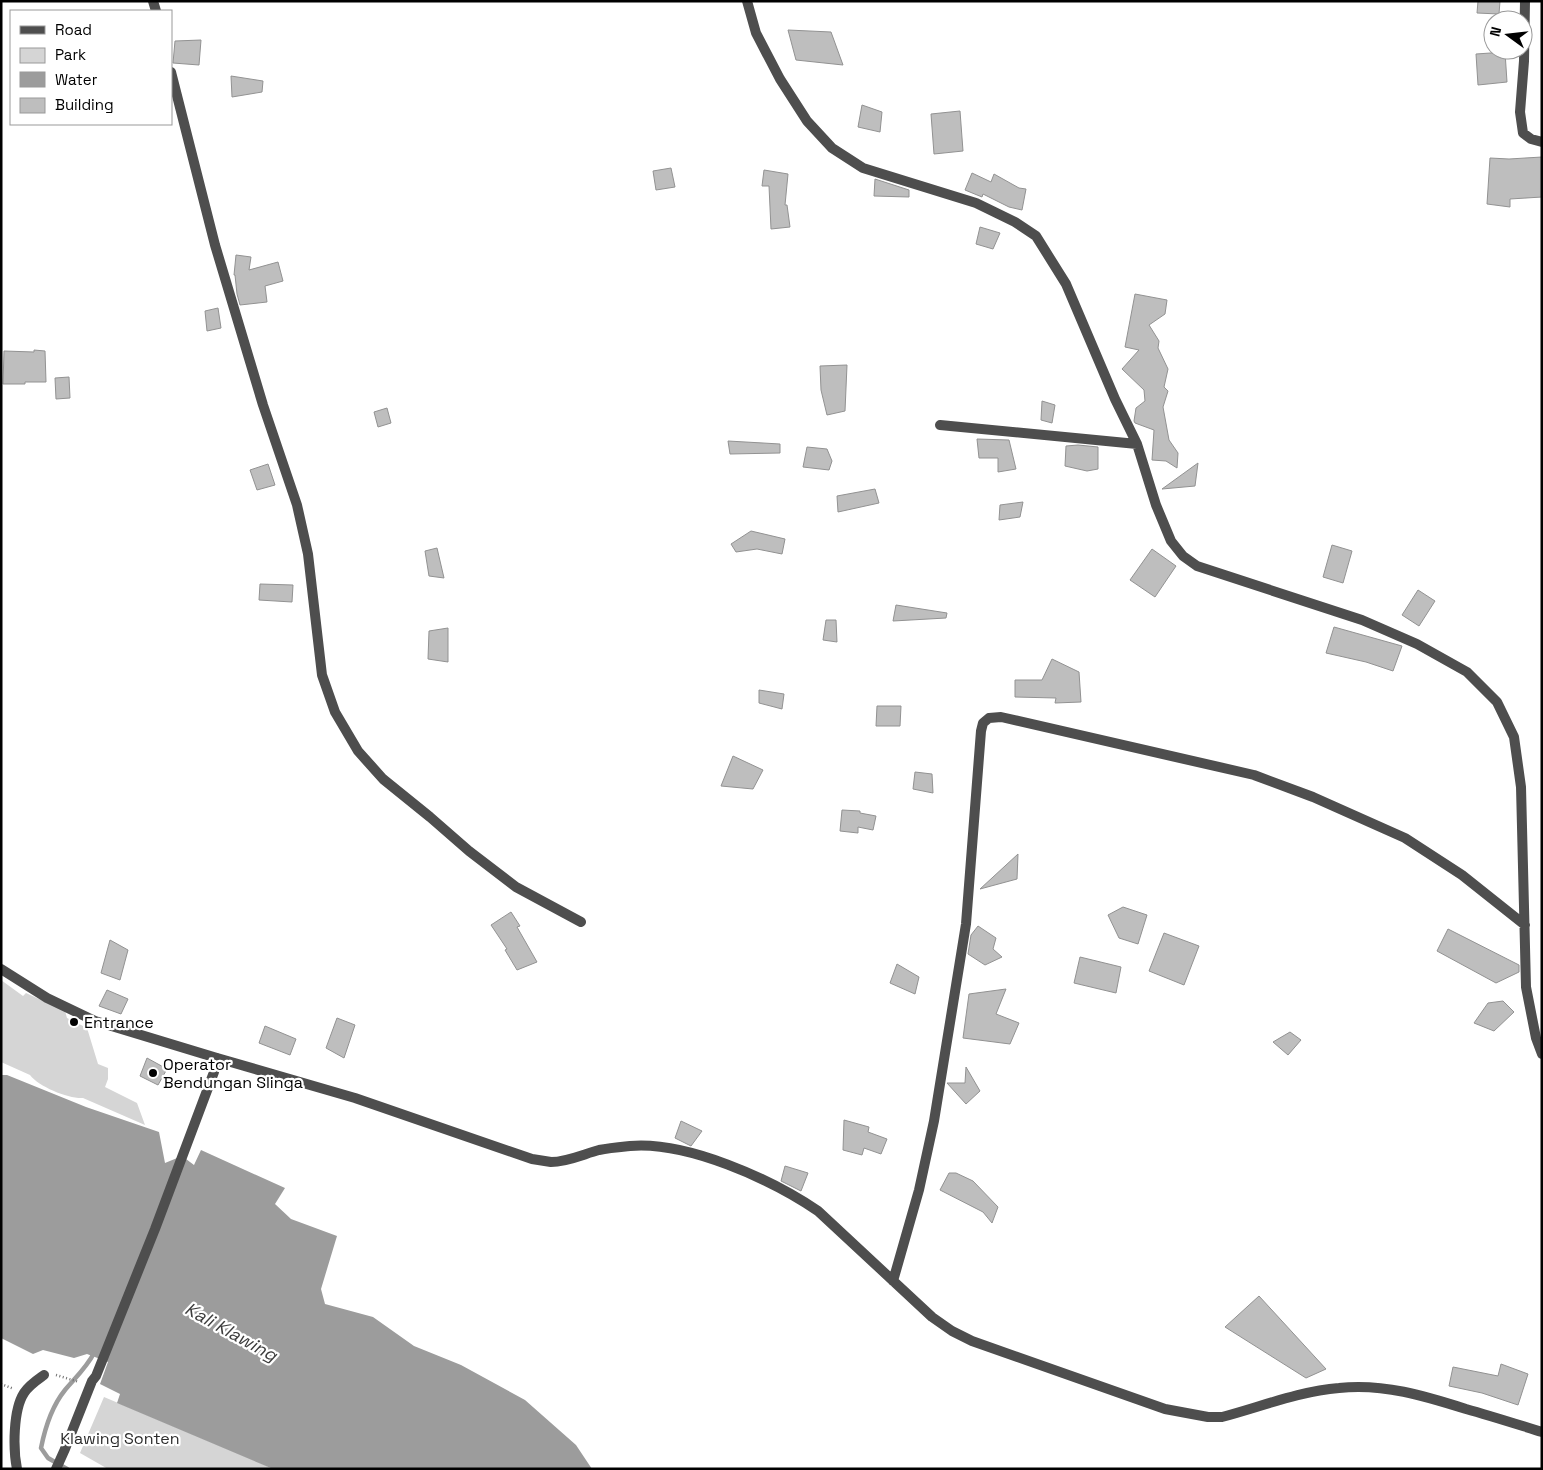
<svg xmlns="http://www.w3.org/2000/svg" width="1543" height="1470" viewBox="0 0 1543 1470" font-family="'Space Grotesk',sans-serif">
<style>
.green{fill:#d5d5d5}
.water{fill:#9c9c9c}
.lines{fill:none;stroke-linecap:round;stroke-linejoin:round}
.stream{stroke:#9c9c9c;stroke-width:4.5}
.building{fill:#bebebe;stroke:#929292}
.path{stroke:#707070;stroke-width:2.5;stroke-dasharray:1 2.5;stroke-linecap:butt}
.street{stroke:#4e4e4e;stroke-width:10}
.poi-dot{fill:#000;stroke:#fff;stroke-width:2}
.labels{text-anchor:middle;stroke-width:4.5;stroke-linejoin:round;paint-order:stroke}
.poi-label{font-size:16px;fill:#000;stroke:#fff;text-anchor:start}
.park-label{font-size:16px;fill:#2c2c2c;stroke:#fff}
.water-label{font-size:18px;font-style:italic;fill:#3d3d3d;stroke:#fff}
</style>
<rect width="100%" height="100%" fill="#fff"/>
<path class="green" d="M1,980l22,16 3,-3 39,18 2,7 20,10 11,36 10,4v11l-3,8 32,16 8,22 -62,-27c-14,1 -44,-11 -53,-23l-29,-13z
M104,1397l147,62 22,10h-165l-28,-16z"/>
<path class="water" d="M1,1075h6l79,32 73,25 6,31 17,-7 12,9 7,-15 84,38 -10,16 16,15 46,17 -16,53 4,15 48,13 41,29 47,19 64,35 51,45 16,24h-319l-156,-66 3,-9 -20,-10 8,-22 -21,-8 -13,4 -31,-8 -10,4 -32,-16z"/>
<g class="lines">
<path class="stream" d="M67,1469l-19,-11 -7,-10c4,-20 11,-42 24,-58 10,-12 22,-23 29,-37"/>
</g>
<path class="building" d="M1478,1h22l-1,13 -22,-1z
M788,30l43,2 12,33 -47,-5z
M201,40l-2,25 -26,-2 2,-22z
M1505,52l2,30 -29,3 -2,-31z
M231,76l32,5 -1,11 -30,5z
M862,105l20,7 -2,20 -22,-5z
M960,111l3,40 -29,3 -3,-40z
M1542,157v40l-32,2v8l-23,-3 3,-46 19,1z
M671,168l4,19 -19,3 -3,-19z
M764,170l24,4 -3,31h2l3,22 -19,2 -2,-43h-7z
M972,173l19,9 3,-8 25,14 7,1 -4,21 -13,-3 -26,-13 -1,3 -17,-7z
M875,179l34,11v7l-35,-1z
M980,227l20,6 -7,16 -17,-5z
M236,255l15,2 -2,13 29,-8 5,19 -18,5 2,16 -27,3 -3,-11 -2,-19h-1z
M1135,294l32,6 -2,14 -16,11 10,16 -1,7 10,21 -4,18 4,4 -5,16 6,33 9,13 -1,15 -11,-7 -14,-1 2,-30 -19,-7 -1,-2 2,-13 9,-7 -1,-11 -22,-21 17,-19 -14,-3z
M218,308l3,20 -14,3 -2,-20z
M34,350l11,1 1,31h-21v2h-22l1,-33 30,1z
M847,365l-2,46 -18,4 -6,-25 -1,-24z
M69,377l1,21 -14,1 -1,-21z
M1042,401l13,4 -3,18 -11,-3z
M387,408l4,15 -13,4 -4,-15z
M977,439l32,1 7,29 -18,3v-14h-19z
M728,441l52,3v9l-50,1z
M1078,445l20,2v22l-11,2 -22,-5 1,-20z
M807,447l20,2 5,12 -3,9 -26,-3z
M1198,463l-3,23 -33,3z
M268,464l7,21 -18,5 -7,-20z
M875,489l4,14 -41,9 -1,-16z
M1023,502l-3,15 -21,3 1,-15z
M751,531l34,8 -3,15 -25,-5 -21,3 -5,-8z
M1332,545l20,6 -9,32 -20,-6z
M437,548l7,30 -15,-2 -4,-25z
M1152,549l24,17 -21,31 -25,-17z
M260,584l33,1 -1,17 -33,-2z
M1418,590l17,11 -16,25 -17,-11z
M896,605l51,8 -1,5 -53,3z
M826,620h10l1,22 -14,-2z
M1334,627l68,19 -9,25 -27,-9 -40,-9z
M448,628v34l-20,-3 1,-28z
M1052,659l27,13 2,30 -26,1 1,-5 -41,-1v-17h27z
M759,690l25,4 -2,15 -23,-6z
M877,706h24l-1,20h-24z
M733,756l30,14 -10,19 -32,-3z
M915,772l17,2 1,19 -20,-4z
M842,810l18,1v2l16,3 -3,14 -15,-3v6l-18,-2z
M1018,854l-1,25 -37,10z
M1123,907l24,8 -9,29 -19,-6 -11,-23z
M511,912l9,14 -3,1 20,35 -20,8 -12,-20 2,-1 -16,-24z
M978,926l18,12 -3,11 9,8 -17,8 -17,-11 3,-19z
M1448,929l71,36v7l-23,11 -59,-32z
M1164,933l35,13 -15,39 -35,-14z
M110,940l18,10 -8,30 -19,-7z
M1080,957l41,10 -5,26 -42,-10z
M897,964l22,13 -4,17 -25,-11z
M1006,989l-10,25 23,9 -9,21 -47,-6 6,-44z
M107,990l21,9 -7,15 -22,-8z
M1503,1001l11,11 -20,19 -20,-8 14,-20z
M337,1018l18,7 -11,33 -18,-10z
M265,1026l31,13 -6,16 -31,-12z
M1290,1032l11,8 -13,15 -15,-13z
M147,1058l20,11 -9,16 -18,-9z
M966,1067l14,24 -14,13 -19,-21h18z
M844,1120l25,7 -1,5 19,7 -6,15 -17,-6 -2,7 -19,-5z
M681,1121l21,10 -11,15 -16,-8z
M785,1166l23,7 -7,18 -20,-10z
M949,1173h7l17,8 25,26 -6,16 -9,-11 -43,-22z
M1259,1296l67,73 -20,9 -81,-51z
M1501,1364l27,10 -10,31 -36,-12 -33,-7 4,-19 45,9z"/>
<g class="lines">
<path class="path" d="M56,1375l23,7
M1,1384l13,5"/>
<path class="street" d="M153,1l3,10
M747,1l9,32 24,46 27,42 25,27 31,20 113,35 39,19 21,14 30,48 49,115 22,45 19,61 15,36 12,15 14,10 165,54 55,24 50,28 30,30 17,35 7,50 5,200 10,51 6,16
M1525,1l-1,60 -4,51 3,21 8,6 11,3
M171,72l44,173 48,160 34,100 11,49 14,121 13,37 23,39 25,28 47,38 39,34 47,36 65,35
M940,425l197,19
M1,969l46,29 48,23 122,37 138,40 177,61c6,1 13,2 19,3 16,0 33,-8 48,-12 10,-2 21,-3 31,-4 57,-5 141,33 188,65l114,106 20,14 20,10 193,68 43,8h14c38,-10 78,-26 117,-29 44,-5 86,8 127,21 25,7 50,15 76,23
M893,1281l26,-91 15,-69 32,-197 15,-193 2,-8 6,-5 12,-1 253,58 59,22 92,41 57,37 63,50
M17,1469c-4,-20 -4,-59 7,-76 5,-8 13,-13 20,-18
M56,1469l9,-20 27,-68 4,-5 59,-147 59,-157 3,-14"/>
</g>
<g class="poi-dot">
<circle cx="74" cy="1022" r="5"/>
<circle cx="153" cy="1073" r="5"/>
</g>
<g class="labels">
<g class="poi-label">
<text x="84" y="1028">Entrance</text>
<text x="163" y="1070">Operator<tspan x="163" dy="18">Bendungan Slinga</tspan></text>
</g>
<g class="park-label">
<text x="120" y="1444">Klawing Sonten</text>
</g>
<g class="water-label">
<text transform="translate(231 1332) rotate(29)" y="6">Kali Klawing</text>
</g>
</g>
<rect width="1543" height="1470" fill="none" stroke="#000000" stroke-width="5"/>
<rect x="10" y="10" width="162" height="115" fill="#ffffff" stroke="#999999"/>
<rect x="20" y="26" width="25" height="8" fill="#4e4e4e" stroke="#999999"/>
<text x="55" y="35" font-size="15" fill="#000000">Road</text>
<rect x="20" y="48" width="25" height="15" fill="#d5d5d5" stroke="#999999"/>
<text x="55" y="60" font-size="15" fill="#000000">Park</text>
<rect x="20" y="72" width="25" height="15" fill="#9c9c9c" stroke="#999999"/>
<text x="55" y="85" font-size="15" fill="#000000">Water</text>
<rect x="20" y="98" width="25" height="15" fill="#bebebe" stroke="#999999"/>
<text x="55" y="110" font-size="15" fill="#000000">Building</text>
<g transform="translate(1508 35) rotate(285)"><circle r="24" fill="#ffffff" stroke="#999999"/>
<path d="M0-4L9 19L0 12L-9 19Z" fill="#000000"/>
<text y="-8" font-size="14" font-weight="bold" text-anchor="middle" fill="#000000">N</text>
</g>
</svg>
